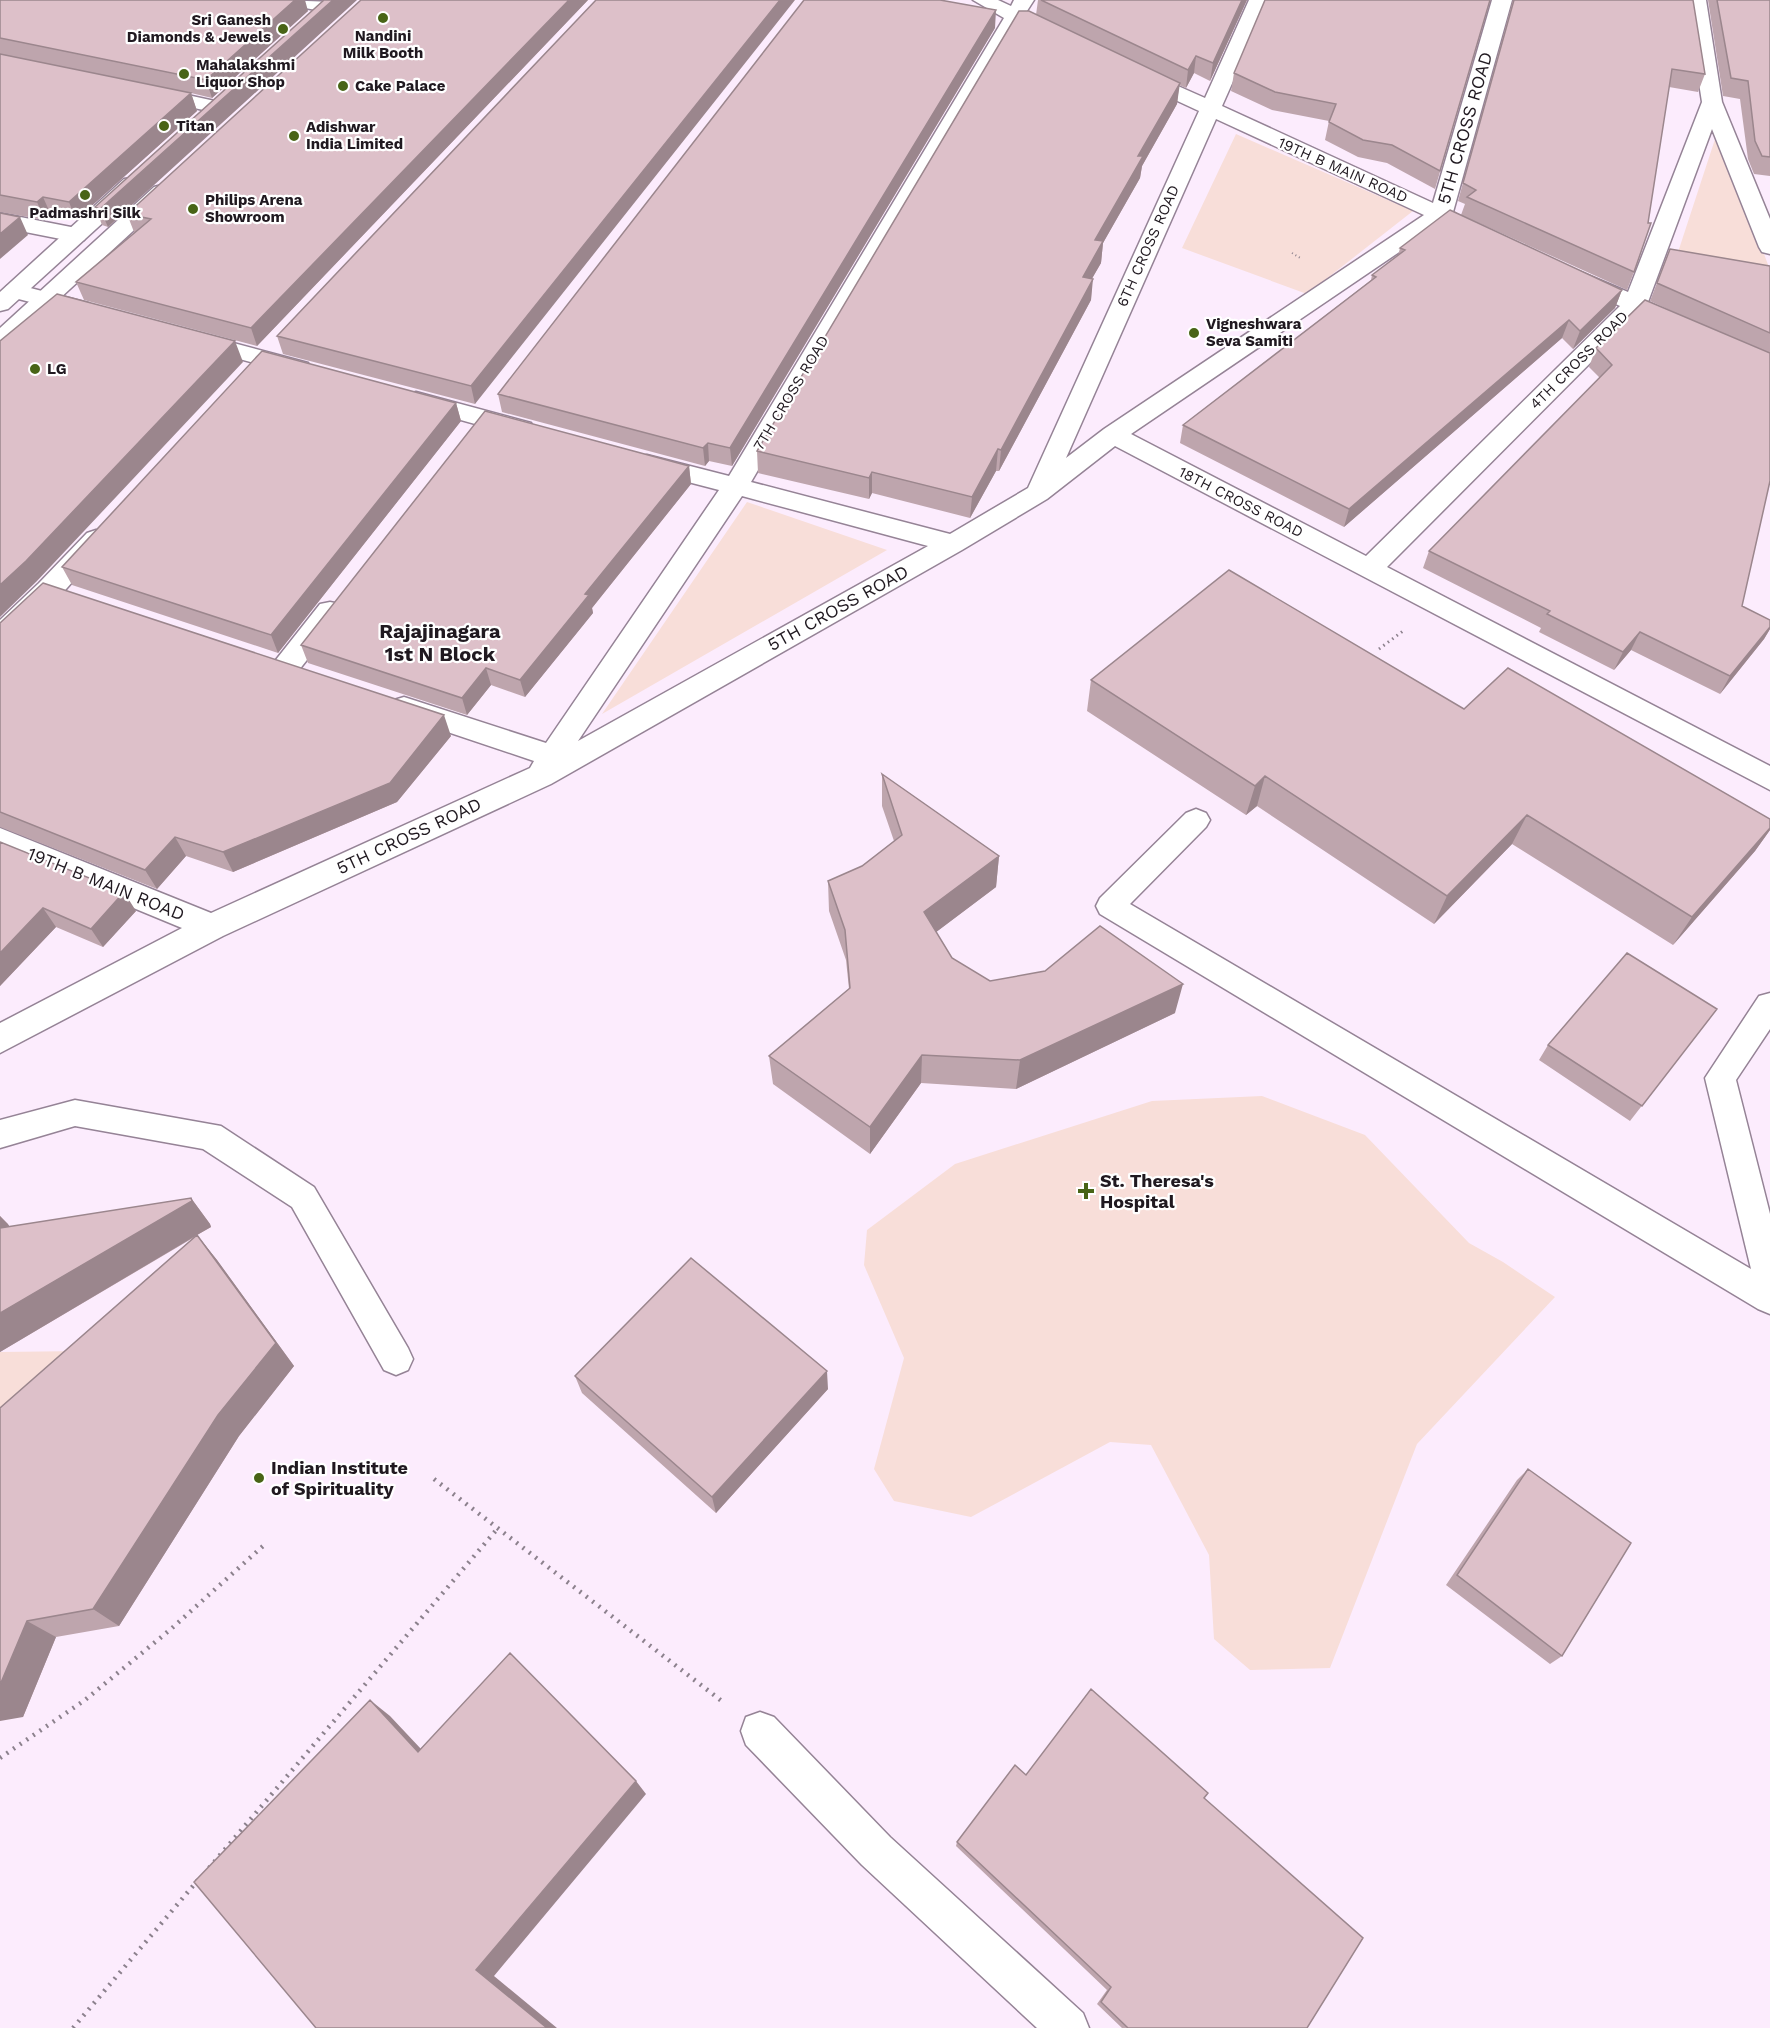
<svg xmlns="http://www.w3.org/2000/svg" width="1770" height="2028" viewBox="0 0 1770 2028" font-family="'Work Sans',sans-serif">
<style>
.green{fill:#f8ded9}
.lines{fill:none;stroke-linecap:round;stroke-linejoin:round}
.lane-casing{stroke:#958396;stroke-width:3}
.street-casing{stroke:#958396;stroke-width:3}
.secondary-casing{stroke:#958396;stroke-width:3}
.path-far2{stroke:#8c818d;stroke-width:2;stroke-dasharray:1 3;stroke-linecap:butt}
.path-far1{stroke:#8c818d;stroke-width:3;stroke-dasharray:1.5 4;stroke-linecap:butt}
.path{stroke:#8c818d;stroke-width:4.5;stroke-dasharray:2 6;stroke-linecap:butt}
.lane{fill:#fff;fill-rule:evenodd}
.street{fill:#fff;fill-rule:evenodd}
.secondary{fill:#fff;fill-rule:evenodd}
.wall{fill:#bea5ad}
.shaded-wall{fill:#9b868d}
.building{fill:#ddc0c9;stroke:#9b868d;stroke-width:1.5}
.poi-dot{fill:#486416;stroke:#fff;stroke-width:2}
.labels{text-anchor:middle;stroke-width:4.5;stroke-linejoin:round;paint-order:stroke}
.far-poi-label{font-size:15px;font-weight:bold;fill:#201920;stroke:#fff;text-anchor:start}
.far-street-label{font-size:15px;fill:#201920;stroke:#fff}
.street-label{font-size:18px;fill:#201920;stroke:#fff}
.poi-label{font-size:18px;font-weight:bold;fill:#201920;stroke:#fff;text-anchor:start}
.neighbourhood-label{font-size:20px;font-weight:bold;fill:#201920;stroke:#fff}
</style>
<rect width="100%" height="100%" fill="#fcecfd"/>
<path class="green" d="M1718,130l52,140 -106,25z
M1236,134l177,77 -106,83 -125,-46z
M747,502l140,48 -285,164z
M1262,1096l103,39 104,108 34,19 52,35 -138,147 -87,224 -80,2 -36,-31 -5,-84 -58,-110 -41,-3 -139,75 -77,-16 -20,-32 30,-111 -40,-93 3,-35 88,-66 197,-63z
M84,1351l-84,103v-102z"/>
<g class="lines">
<g class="lane-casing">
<path id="lane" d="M1196,809l10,4 4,7 -4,7 -76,77 621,365 -46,-191 54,-82 11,-3v36l-34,51 34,134v100l-12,-5 -658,-395 -4,-8 4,-8 86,-85z
M75,1100l146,26 93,61 94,161 5,11 -5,11 -12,5 -12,-5 -92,-163 -89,-58 -128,-23 -75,22v-28z
M760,1712l14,5 116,120 193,176 6,15h-52l-175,-163 -116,-120 -5,-14 5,-14z"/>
</g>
<g class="street-casing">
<path id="street" d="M280,0l54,2 3,4 -10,6 -44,-8z
M973,0h25l13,6 3,-6h20l-9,14 19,12 -10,6 -16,-6 -267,456 199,52 78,-46 171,-377 -69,-32 -3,-4 3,-4h14l61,27 44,-98h20l-47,106 211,97 59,-203h20l-59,212 13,9 -3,5 -8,2 -13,-5 -311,211 235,122 254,-250 -50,-23 -3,-5 3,-5 8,-2 50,21 74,-190 -16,-102h20l16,102 48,117v35l-8,-2 -3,-5 -47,-118 -64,173 39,18 4,5 -4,5h-16l-33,-15 -251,252 383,199v24l-655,-344 -68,53 -85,51 -411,234 -328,152 -223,117v-30l182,-95 -182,-75v-25l211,85 319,-145 4,-7 -140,-47 -4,-7 4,-7 10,-3 142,46 173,-253 -81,-21 -4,-6 4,-6 9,-2 82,21 275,-458zM1216,119l208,96 -320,214 -38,29zM742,496l186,50 -350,195z
M151,87l73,16 3,4 -3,4 -7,2 -73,-16 -3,-4 3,-4z
M0,213l76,15 8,2 3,5 -3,5 -8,2 -76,-15z
M15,284l73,19 4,5 -4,5 -8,2 -73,-19 -4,-5 4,-5z
M196,333l112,30 3,5 -3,5 -9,2 -111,-30 -4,-5 4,-5z
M416,392l115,31 3,6 -3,6 -9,2 -115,-32 -3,-5 3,-5z
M96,530l9,3 4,6 -4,6 -46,52 -49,46 -10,3v-26l39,-37 48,-50z
M330,602l10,2 4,7 -4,7 -45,57 -10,3 -10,-3 -4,-7 4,-7 45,-57z"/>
</g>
<g class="secondary-casing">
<path id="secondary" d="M132,178l8,1 3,5 -3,5 -132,120 -8,2v-19l124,-113z
M162,185l8,2 3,5 -3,5 -162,149 -8,2v-20l154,-141z"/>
</g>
<path class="path-far2" d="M1292,253l10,6"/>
<path class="path-far1" d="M1379,649l24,-18"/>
<path class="path" d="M434,1479l289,223
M0,1758l85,-58 86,-71 92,-83
M209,1868l289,-340
M73,2028l125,-148"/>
<use href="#lane" class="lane"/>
<use href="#street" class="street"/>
<use href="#secondary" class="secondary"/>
</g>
<path class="wall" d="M0,0l308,11 -96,87 -21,-5 6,18 -121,109 -25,-5 -6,5 -45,-8z
M324,0l-216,227 -6,-2 -7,-18z
M361,0h227l-331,346 -173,-46 -8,-18 59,-50h-1l-7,-18z
M596,0l-121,404 -192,-50 -6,-18z
M1038,0h209l-37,81 -16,-8 -8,15 -7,-3 -2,19 -35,62 -2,12 -37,65 -2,20 -9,15 -1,22 -92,171h-3l-26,47 -98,-25 -3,6 -111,-26 -1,-22 279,-436z
M1490,0l-55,189 -48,-26 -29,-6 -33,-17 4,-19 -57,-11 -41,-19 3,-18z
M1513,0l192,74 -7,18 -29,-5 -35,185 -7,18 -166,-75 4,-11 -7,-3z
M1708,0h62v176l-16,-2 -6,-15 -8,-60 -17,-3z
M995,28l-263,438 -23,-5 -4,5 -203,-54 -4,-18z
M1400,248l222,42 -7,18 -42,41 -11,-11 -218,189 -164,-84 3,-18 188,-145 1,-5 26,-19z
M1670,249l100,17v215l-28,125 28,14v9l-6,10 -44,55 -89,-44 -17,20 -75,-38 2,-4 -118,-60 6,-17 171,-173 -11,-11 7,-19 82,-34 -28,-13z
M456,403l5,18 -183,232 -206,-68 -10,-18z
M689,466l2,18 -99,124 1,5 -68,84 -34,-12 -24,30 -159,-52 -7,-18z
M0,623l451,113 -54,66 -164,70 -47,-16 -29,33 -157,-62z
M1091,680l373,29 306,110v11l-15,21 -82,94 -161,-101 -78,80 -177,-118 -11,9 -159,-104z
M882,774l117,82 -3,31 -60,45 16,26 38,23 185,32 -159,76 -95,-6 -51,71 -97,-70 -4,-28 80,-67 -3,-29 -17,-49 -1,-30 34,-15 32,-25 -12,-35z
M0,842l136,69 -33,36 -47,-20 -56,59z
M1717,1009l-87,112 -91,-61 9,-15z
M191,1198l19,26 1,3 -14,8 20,25 77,106 -55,70 -120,190 -63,11 -33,80 -23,-309 193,-170 -193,114v-136l10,11z
M575,1376l253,13 -112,124 -134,-120z
M1528,1469l34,187 -12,8 -104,-79 71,-105z
M1026,1775l178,23 103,230h-185l-25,-24 10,-14 -151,-144 1,-4z"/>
<path class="shaded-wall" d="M295,0h10l3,11 -96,87 -6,-18z
M333,0h24l-249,227 -8,-18z
M569,0h19l-331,346 -6,-18z
M780,0h15l-320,404 -4,-18z
M1242,0h5l-37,81 3,-18z
M996,10l-1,18 -263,438 -2,-18z
M1196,56l-2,17 -8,15 2,-18z
M1180,83l-3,21 -35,62 -2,12 -37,65 -2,20 -20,35 2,-21 12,-37 43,-84z
M191,93l6,18 -121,109 -7,-18z
M43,197l8,18 -6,5 -8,-18z
M20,217l8,18 -28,24v-25z
M1093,279l-2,21 -92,171 2,-21z
M1622,290l-7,18 -42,41 7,-18z
M1569,320l-7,18 -218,189 5,-18z
M235,341l8,21 -206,219 -37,36v-32z
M456,403l5,18 -183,232 -7,-18z
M708,443l1,18 -4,5 -2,-18z
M998,449l-2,22 -26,47 2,-21z
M689,466l2,18 -99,124 1,5 -68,84 -5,-17 65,-86z
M872,472v21l-3,6v-21z
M1770,627v2l-6,10 -44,55 10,-18z
M1640,632l-9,18 -17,20 9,-18z
M486,668l5,17 -24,30 -5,-17z
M444,715l7,21 -54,66 -164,70 -10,-20z
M1265,776l-8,30 -11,9 9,-29z
M1527,815l-15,29 -78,80 13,-28z
M1770,828v2l-15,21 -82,94 19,-28z
M175,837l11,19 -29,33 -12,-19z
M999,856l-3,31 -73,55 1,-30z
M124,892l12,19 -33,36 -12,-18z
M43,908l13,19 -56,59v-33z
M1183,984l-8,29 -159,76 4,-29z
M922,1055l-1,28 -51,71v-27z
M191,1198l19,26 1,3 -14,8 20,25 77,106 -55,70 -120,190 -26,-17 104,-374 -197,117v-39z
M0,1216l8,8 17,30 -25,-25z
M827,1371l1,18 -112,124 -4,-16z
M27,1621l29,16 -33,80 -23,4v-36z
M370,1700l20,16 47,50 -19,-14z
M636,1781l10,13 -152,182 63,52h-10l-71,-58z"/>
<path class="building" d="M0,0h295l-89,80 -206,-42z
M324,0h9l-233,209 -5,-2z
M361,0h208l-318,328 -175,-46 75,-63 -24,-5z
M596,0h184l-309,386 -194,-50z
M804,0h136l56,10 -266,438 -22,-5 -5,5 -205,-54z
M1041,0h201l-29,63 -17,-7 -8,14z
M1265,0h225l-50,171 -48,-26 -29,-5 -34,-18 7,-18 -61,-12 -41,-19z
M1514,0h179l12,74 -33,-5 -24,154h3l-17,49 -167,-75 9,-7 -13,-7z
M1717,0h53v157l-8,-1 -7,-15 -7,-60 -17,-3z
M1019,11h10l151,72 -42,73h5l-48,84 8,1 -20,36 10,2 -92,171 -3,-1 -26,48 -100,-25 -3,6 -112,-27z
M0,54l191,39 -122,109 -26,-5 -6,5 -37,-7z
M1450,210l172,80 -42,41 -11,-11 -220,189 -166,-84 193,-148 -4,-2 33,-25 -5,-2z
M0,213l20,4 -20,17z
M1670,249l100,17v67l-113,-50z
M57,294l178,47 -209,220 -26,24v-244z
M1645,300l125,53v128l-28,125 28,14v7l-40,49 -90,-44 -17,20 -76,-38 3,-3 -121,-60 183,-186 -16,-17z
M262,351l194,52 -185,232 -209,-68z
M485,411l204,55 -104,128 4,1 -69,85 -34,-12 -24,30 -161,-53z
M1229,570l235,139 44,-41 262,151v9l-78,89 -165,-102 -80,81 -182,-120 -10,10 -164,-106z
M43,583l401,132 -54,68 -167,69 -48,-15 -30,33 -145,-58v-189z
M882,774l117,82 -75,56 28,46 38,23 55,-10 55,-45 83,58 -163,76 -98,-5 -52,72 -101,-71 81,-68 -5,-58 -17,-49 34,-15 40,-31z
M0,842l124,50 -33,37 -48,-21 -43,45z
M1627,953l90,56 -75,97 -94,-61z
M191,1198l1,3 -192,112v-85z
M197,1235l79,108 -58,72 -125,194 -66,12 -27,64v-277z
M691,1258l136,113 -115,126 -137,-121z
M1528,1469l103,74 -69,113 -105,-81z
M510,1653l126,128 -160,189 71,58h-231l-122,-146 176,-182 48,52z
M1091,1689l117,104 -4,5 159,140 -56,90h-179l-27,-26 10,-15 -154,-145 58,-77 11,10z"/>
<g class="poi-dot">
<circle cx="383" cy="18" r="6"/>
<circle cx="283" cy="29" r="6"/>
<circle cx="184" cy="74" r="6"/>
<circle cx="343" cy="86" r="6"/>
<circle cx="164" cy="126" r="6"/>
<circle cx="294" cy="136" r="6"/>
<circle cx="85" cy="195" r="6"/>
<circle cx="193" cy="209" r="6"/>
<circle cx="1194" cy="333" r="6"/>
<circle cx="35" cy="369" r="6"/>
<path d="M1083 1182h6v6h6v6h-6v6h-6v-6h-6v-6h6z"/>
<circle cx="259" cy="1478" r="6"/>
</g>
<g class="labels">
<g class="far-poi-label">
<text x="271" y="25" text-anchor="end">Sri Ganesh<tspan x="271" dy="17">Diamonds &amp; Jewels</tspan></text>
<text x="383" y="41" text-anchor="middle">Nandini<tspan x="383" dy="17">Milk Booth</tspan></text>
<text x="196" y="70">Mahalakshmi<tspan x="196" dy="17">Liquor Shop</tspan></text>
<text x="355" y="91">Cake Palace</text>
<text x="176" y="131">Titan</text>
<text x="306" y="132">Adishwar<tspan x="306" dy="17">India Limited</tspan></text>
<text x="205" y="205">Philips Arena<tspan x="205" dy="17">Showroom</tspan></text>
<text x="85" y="218" text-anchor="middle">Padmashri Silk</text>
<text x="1206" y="329">Vigneshwara<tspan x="1206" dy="17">Seva Samiti</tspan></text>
<text x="47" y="374">LG</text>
</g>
<g class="far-street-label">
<text transform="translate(1343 170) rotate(24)" y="5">19TH B MAIN ROAD</text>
<text transform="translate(1148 246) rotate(-66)" y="5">6TH CROSS ROAD</text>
<text transform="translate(1579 360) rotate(-45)" y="5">4TH CROSS ROAD</text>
<text transform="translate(791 393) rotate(-59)" y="5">7TH CROSS ROAD</text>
<text transform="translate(1241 502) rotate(27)" y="5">18TH CROSS ROAD</text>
</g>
<g class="street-label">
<text transform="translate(1465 128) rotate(-74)" y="6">5TH CROSS ROAD</text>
<text transform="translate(838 608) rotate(-29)" y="6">5TH CROSS ROAD</text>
<text transform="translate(409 836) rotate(-25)" y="6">5TH CROSS ROAD</text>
<text transform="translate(106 884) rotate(22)" y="6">19TH B MAIN ROAD</text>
</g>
<g class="poi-label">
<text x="1100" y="1187">St. Theresa's<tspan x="1100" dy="21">Hospital</tspan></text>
<text x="271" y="1474">Indian Institute<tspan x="271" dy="21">of Spirituality</tspan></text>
</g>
<g class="neighbourhood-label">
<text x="440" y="638">Rajajinagara<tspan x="440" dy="23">1st N Block</tspan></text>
</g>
</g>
</svg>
